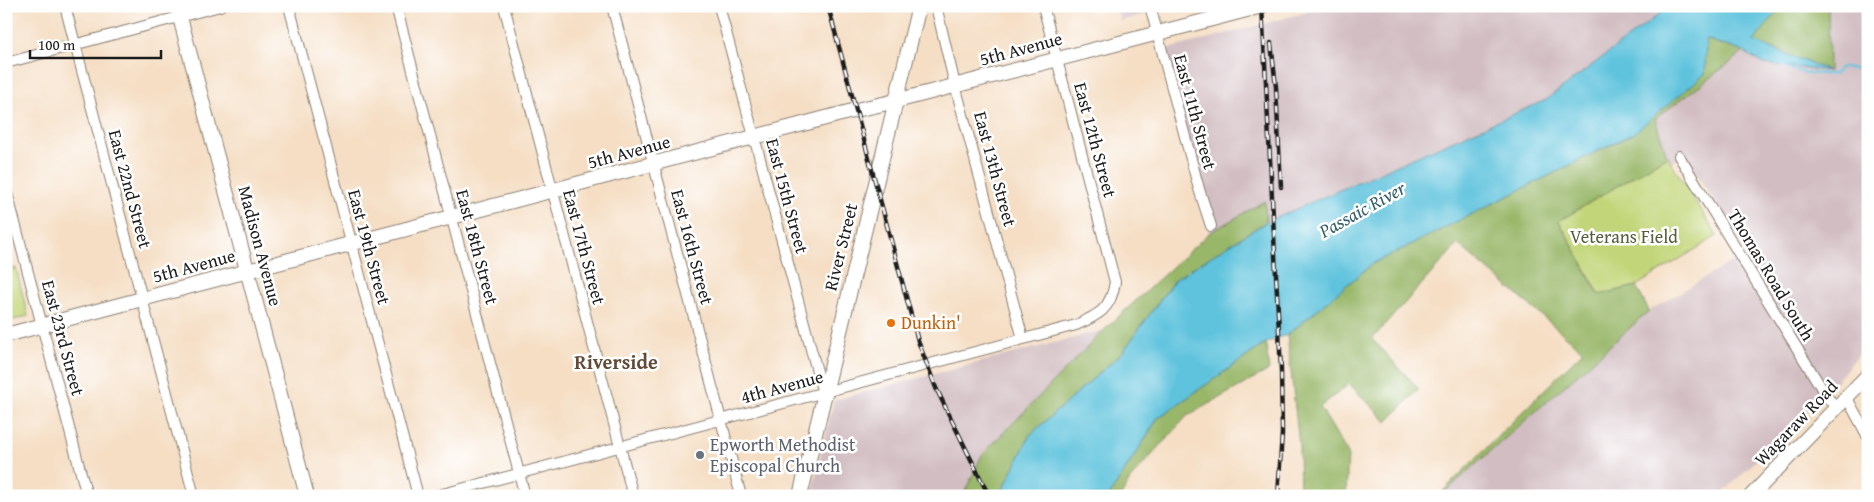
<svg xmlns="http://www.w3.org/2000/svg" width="1874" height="502" viewBox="0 0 1874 502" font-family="'Gentium Book Plus',serif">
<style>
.industrial{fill:#d2bec2}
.green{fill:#c2d679;stroke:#6f794a}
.forest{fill:#99b769;stroke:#5a6a42}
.water{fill:#5fc3dd;stroke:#3e707c}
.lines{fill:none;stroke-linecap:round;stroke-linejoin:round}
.stream{stroke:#5fc3dd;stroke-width:2.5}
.minor-casing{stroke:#887d70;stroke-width:12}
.major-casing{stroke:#887d70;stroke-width:16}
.minor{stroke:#fff;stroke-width:10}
.major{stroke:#fff;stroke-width:14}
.rail-casing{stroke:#1c1c1c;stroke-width:4.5}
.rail{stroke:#fff;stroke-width:2.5;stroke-dasharray:8;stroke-linecap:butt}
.food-dot{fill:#e8710a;stroke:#fff;stroke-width:2}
.worship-dot{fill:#6b7280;stroke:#fff;stroke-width:2}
.labels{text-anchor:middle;stroke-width:5;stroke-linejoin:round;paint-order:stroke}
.street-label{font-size:18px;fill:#1c1c1c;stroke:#fff}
.park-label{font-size:18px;fill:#565d3d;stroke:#fff}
.food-label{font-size:18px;fill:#c56008;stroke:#fff;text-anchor:start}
.worship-label{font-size:18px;fill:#5b616d;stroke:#fff;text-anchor:start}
.water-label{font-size:19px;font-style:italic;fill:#375f69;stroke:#fff}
.quarter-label{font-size:20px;font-weight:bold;fill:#634c37;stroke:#fff}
</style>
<rect width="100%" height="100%" fill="#fff"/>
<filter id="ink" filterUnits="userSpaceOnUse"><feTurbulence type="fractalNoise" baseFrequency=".02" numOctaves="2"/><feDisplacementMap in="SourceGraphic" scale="10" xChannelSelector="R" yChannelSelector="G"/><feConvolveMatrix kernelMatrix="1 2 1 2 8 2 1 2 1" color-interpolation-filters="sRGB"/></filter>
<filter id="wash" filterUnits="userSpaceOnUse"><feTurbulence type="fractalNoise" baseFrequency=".0096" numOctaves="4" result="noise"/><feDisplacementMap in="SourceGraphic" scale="20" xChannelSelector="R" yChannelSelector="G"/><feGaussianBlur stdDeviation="1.12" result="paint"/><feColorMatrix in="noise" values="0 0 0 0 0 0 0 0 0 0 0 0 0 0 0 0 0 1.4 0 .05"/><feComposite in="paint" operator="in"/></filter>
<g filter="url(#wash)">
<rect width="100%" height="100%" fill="#f5dec4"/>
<path class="industrial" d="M1115,6h62l-57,15z
M1330,6h340l-124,94 -280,122 -1,-20 -56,31 -48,-182z
M1828,6h40v337l-30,36 -118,117h-280l209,-185 97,-58 -61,-98 -14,8 -4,-7 -12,-37 89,-67 20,12 65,7z
M1104,330l-122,125 -19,41h-152l23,-96z"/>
<path class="green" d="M1667,156l50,80 -81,50 -36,9 -41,-74z
M16,268l12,48 -22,6v-51z"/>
<path class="forest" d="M1781,6h47l1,65 -76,-30z
M1706,39l38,13 -89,67 12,37 -108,65 40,74 37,-9 13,25 -209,185h-2l145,-145 -125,-107 -86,95 47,50 -32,33 -38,-38 -29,23 28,47 -2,42h-46l-1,-51 -12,-110 85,-71 262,-131z
M1265,201l1,21 -91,57 -53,74 -92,82 -30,61h-37l19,-41 122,-125 105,-97z
M1266,343l3,27 -82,46 -56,62 -10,18h-12l49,-78z"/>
<path class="water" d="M1670,6h111l-27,35 75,30 -65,-7 -20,-12 -38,-13 -1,35 -71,59 -262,131 -85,71 -21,8 -108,75 -49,78h-109l30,-61 92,-82 53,-74 91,-57 280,-122z"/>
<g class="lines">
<path class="stream" d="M1784,66c15,8 33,8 51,8l6,-7 27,3"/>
</g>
</g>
<g filter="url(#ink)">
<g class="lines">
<g class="minor-casing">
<path id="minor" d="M65,6l129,490
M289,6l129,490
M396,6l129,490
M504,6l129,490
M612,6l129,490
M719,6l103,384 3,3
M936,6l19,79 68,254
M1150,6l49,183 12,37
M6,63l214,-57
M1679,156l148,241 10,11
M6,189l81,307
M1847,398l21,39
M435,496l641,-171c23,-10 35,-16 39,-43l-72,-276"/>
</g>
<g class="major-casing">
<path id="major" d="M177,6l130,490
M6,335l850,-225 40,-9 366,-95
M800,496l119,-490
M1751,496l117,-121"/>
</g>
<use href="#minor" class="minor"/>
<use href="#major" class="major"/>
<g class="rail-casing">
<path id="rail" d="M828,6l90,335 18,47 53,108
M1262,6l19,364 1,63 -4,63
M1271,43l5,44 5,100"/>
</g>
<use href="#rail" class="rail"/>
</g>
</g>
<circle class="food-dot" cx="891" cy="323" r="5"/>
<circle class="worship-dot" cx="700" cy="455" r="5"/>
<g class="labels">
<g class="street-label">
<text transform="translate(1021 49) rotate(-15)" y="6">5th Avenue</text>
<text transform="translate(1195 112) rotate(75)" y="6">East 11th Street</text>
<text transform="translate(1095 140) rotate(75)" y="6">East 12th Street</text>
<text transform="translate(629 152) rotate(-15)" y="6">5th Avenue</text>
<text transform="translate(995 169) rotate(75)" y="6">East 13th Street</text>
<text transform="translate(130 189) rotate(75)" y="6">East 22nd Street</text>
<text transform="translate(787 196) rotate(75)" y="6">East 15th Street</text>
<text transform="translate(260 246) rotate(75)" y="6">Madison Avenue</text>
<text transform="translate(369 247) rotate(75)" y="6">East 19th Street</text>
<text transform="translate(477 247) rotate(75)" y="6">East 18th Street</text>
<text transform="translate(584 247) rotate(75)" y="6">East 17th Street</text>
<text transform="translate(692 247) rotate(75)" y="6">East 16th Street</text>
<text transform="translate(841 247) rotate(-76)" y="6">River Street</text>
<text transform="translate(194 266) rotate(-15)" y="6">5th Avenue</text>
<text transform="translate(1771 275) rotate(59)" y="6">Thomas Road South</text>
<text transform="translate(63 338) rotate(75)" y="6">East 23rd Street</text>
<text transform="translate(782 387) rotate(-15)" y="6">4th Avenue</text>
<text transform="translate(1796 423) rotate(-46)" y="6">Wagaraw Road</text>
</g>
<g class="park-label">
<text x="1624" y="243">Veterans Field</text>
</g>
<g class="food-label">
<text x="901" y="329">Dunkin'</text>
</g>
<g class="worship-label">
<text x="710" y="451">Epworth Methodist<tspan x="710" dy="21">Episcopal Church</tspan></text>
</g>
<g class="water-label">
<text transform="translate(1362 209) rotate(-29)" y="7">Passaic River</text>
</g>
<g class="quarter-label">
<text x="616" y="369">Riverside</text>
</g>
</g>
<rect width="1874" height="502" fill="none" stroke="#fff" stroke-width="25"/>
<path d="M30 50v8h131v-8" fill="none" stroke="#1c1c1c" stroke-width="2.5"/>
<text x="38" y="50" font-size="15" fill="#1c1c1c" stroke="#ffffff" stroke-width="4" paint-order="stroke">100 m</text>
</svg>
